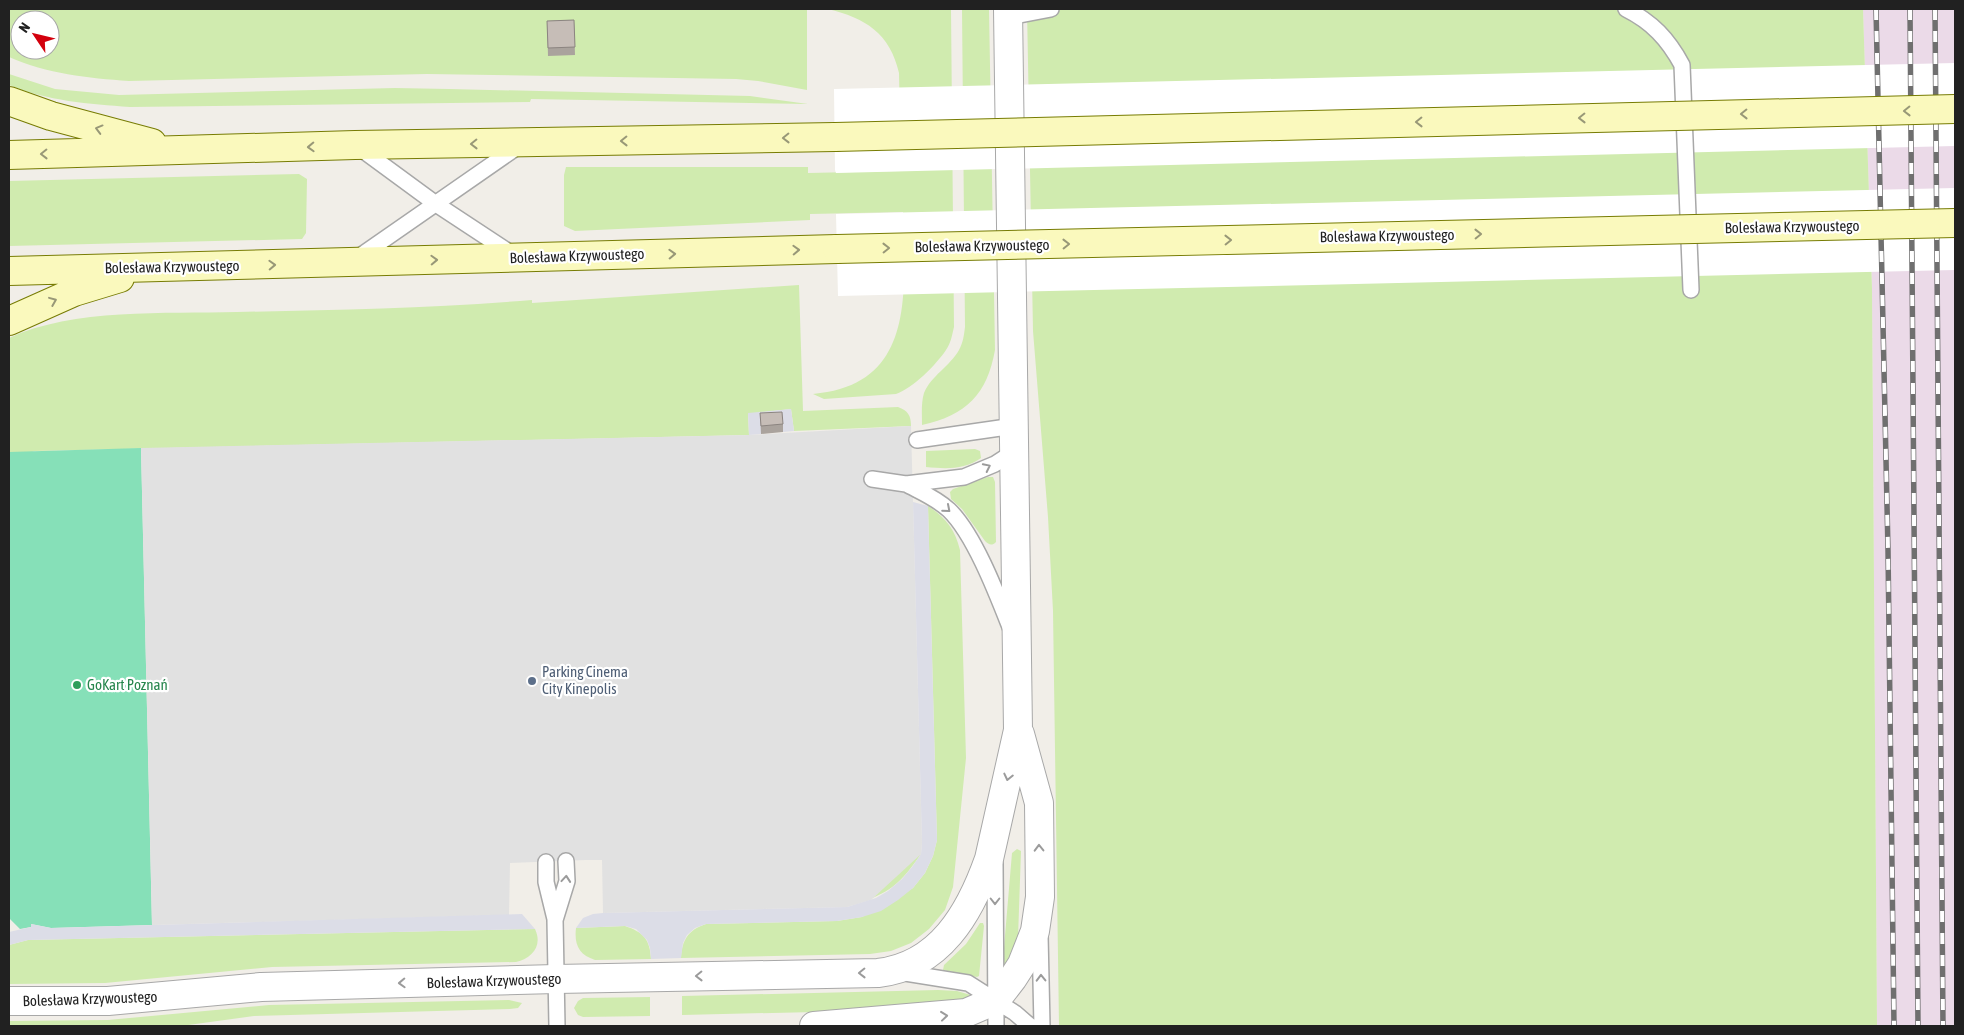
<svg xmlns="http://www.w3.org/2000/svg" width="1964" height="1035" viewBox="0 0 1964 1035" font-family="'Asap Condensed',sans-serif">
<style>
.industrial{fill:#ebdae8}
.grass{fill:#d0ebaf;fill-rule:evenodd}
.pitch{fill:#86e0b8}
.parking{fill:#e1e1e1}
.plaza{fill:#dcdde7}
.pier{fill:#fff}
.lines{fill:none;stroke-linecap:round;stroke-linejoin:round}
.service-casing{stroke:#a8a8a8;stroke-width:18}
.minor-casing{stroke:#a8a8a8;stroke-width:30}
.secondary-casing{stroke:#777c04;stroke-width:30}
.service{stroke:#fff;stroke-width:15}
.minor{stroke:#fff;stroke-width:28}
.secondary{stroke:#faf9bd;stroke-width:28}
.rail-casing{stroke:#6f6f6f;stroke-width:5.5}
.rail{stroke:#fff;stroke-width:4;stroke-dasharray:11;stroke-linecap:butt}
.secondary-bridge-casing{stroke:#777c04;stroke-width:30;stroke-linecap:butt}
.secondary-bridge{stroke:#faf9bd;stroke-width:28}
.wall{fill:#aaa39d}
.building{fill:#c6bdb7;stroke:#8b8480}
.oneway{stroke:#989877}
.oneway2{stroke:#9b9b9b}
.service-dot{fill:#5c6f8a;stroke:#fff;stroke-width:2}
.leisure-dot{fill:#2e9e5b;stroke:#fff;stroke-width:2}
.labels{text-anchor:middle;stroke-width:4.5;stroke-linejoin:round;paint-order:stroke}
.street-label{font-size:15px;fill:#212121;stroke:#fff}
.service-label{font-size:15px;fill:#4e5e75;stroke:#fff;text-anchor:start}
.leisure-label{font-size:15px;fill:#27864d;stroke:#fff;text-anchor:start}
</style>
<rect width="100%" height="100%" fill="#f1eee8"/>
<path class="industrial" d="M1863,9h92v1017h-78l-5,-737z"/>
<path class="grass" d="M9,9h798v81l-49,-9 -22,-2 -309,-5 -298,7c-41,-3 -82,-7 -120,-24zM20,20h30v30h-30z
M828,9h123l3,318c-2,8 -3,16 -8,23 -10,15 -33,38 -50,44l-72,5 -11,-5c105,-9 91,-105 90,-182l-93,2v6l-235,11 -11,-5v-51l2,-8h242v6l93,-2 -2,-98c-9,-40 -34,-55 -71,-64z
M962,9h27l6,341c-8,44 -28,65 -73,75 0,-10 -1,-22 2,-32 7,-17 26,-27 35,-43 4,-7 5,-15 6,-23z
M1027,9h836l9,280 5,737h-818l-6,-415 -5,-94 -15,-186z
M9,74l46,15 64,6 276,-7 54,1 301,7 58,8 -277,-5 -1,3 -400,5c-41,-3 -83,-6 -121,-22z
M299,174l8,5 -1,54 -4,6 -293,7v-65z
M799,285l4,126 95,-4c10,4 13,8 13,19l-117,5 -3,-22 -43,5 1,21 -714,16 -26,8v-121c64,-30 157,-24 228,-26 98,-2 197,-4 295,-12v3z
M975,449l5,2 1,7c-17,12 -35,11 -55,9v-16z
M988,477h5l2,5 1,60c-4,4 -7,3 -11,-1l-23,-32 -11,-10 -1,-7 3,-3z
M928,506c17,11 27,23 32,44l6,208 -13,129 -8,23 -16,19 -18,14 -20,8 -21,3 -189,4c1,-18 7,-28 25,-34l131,-3 25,-4 51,-29 12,-15 8,-17 4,-16z
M1017,849l4,2 -3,87 -3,15 -13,18 10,-118z
M921,854c-20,29 -32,40 -66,50z
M980,923h3l1,3 -5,50 -2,1 -34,-7 1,-5 22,-21z
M625,926c18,6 25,13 26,33l-56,1c-16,-5 -21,-15 -19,-32z
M535,929c8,17 -3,29 -19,33l-244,5 -167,16 -96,1v-39l19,-5z
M938,990l19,1 17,5 -31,13 -261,6v-19z
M650,997v19l-67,1 -5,-2 -4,-7 4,-7 5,-3z
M509,1000l13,3 -4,5 -8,1 -256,7 -73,10h-172v-5l99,-1 161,-15z"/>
<path class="pitch" d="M141,448l11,477 -101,3 -20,-4v3l-11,2 -11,-11v-466z"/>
<path class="parking" d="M911,426l11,417 -1,11 -50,46 -24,7 -244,6 -1,-53h-16l-76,3 -1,52 -357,10 -11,-477 608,-13z"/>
<path class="plaza" d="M791,409l3,22 -11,1 -1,-13 -21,2v13l-12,1 -1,-22z
M913,502l15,4 9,334 -4,16 -8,17 -12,15 -15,12 -17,11 -19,6 -25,4 -131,3 -11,4 -8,7 -4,8 -2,15 -30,1 -1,-11 -3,-8 -11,-11 -11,-3 -49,2 7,-10 10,-4 10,-1 244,-6 29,-9 12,-7 14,-12 10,-12 9,-13 1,-11z
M522,914l13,15 -507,11 -19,5v-13l22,-5v-3l20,4z"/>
<path class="pier" d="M1955,63v83l-1119,27 -1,-3 -1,-81z
M1955,188v82l-1117,26 -2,-82z"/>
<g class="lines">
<g class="service-casing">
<path id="service" d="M1626,9c26,13 42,30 56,56l9,225
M1008,17l43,-8
M357,146l79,58 79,52
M356,259l164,-114
M917,440l97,-14
M872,479l34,5 58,-7 31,-13 20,-13
M906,484c15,8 30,14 43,26 25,24 48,84 61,117
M546,862v20l9,37
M995,863l1,163
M1040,935l2,91
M899,972l69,11 47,30 15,13
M557,1026l-2,-106 12,-39 -1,-20"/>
</g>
<g class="minor-casing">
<path id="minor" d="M9,1001h99l153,-14 295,-8 322,-6c62,-7 92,-60 111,-114l29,-129 -10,-721
M814,1026l152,-13 30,-13 17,-22 9,-14 13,-33 5,-34 -1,-94 -19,-69"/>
</g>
<g class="secondary-casing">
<path id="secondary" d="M9,101l42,15 101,27
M9,155l346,-10 480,-8
M9,271l828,-22
M9,321l65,-29 46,-14"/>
</g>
<use href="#service" class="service"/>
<use href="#minor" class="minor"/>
<use href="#secondary" class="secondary"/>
<g class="rail-casing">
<path id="rail" d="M1876,9l12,541 6,476
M1910,9l8,1017
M1935,9l8,1017"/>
</g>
<use href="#rail" class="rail"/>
<g class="secondary-bridge-casing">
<path id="secondary-bridge" d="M835,137l1120,-28
M837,249l1118,-26"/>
</g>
<use href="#secondary-bridge" class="secondary-bridge"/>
</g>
<path class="wall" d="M574,20l1,35 -27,1 -1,-35z
M760,413l23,11v8l-22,2z"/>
<path class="building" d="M574,20l1,27 -27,1 -1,-27z
M782,412l1,12 -22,2 -1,-13z"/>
<defs><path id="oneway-chevron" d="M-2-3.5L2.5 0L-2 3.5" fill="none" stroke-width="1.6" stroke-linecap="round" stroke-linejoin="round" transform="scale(1.25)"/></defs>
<g class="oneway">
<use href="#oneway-chevron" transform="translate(1907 111) rotate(179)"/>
<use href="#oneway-chevron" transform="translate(1744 114) rotate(179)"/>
<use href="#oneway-chevron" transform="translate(1582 118) rotate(179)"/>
<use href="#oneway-chevron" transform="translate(1419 122) rotate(179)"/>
<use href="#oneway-chevron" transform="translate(99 129) rotate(-165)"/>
<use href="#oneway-chevron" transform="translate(786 138) rotate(179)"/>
<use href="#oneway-chevron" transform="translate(624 141) rotate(179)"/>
<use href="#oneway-chevron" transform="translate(474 144) rotate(179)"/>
<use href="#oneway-chevron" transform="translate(311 147) rotate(178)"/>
<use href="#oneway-chevron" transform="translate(44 154) rotate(179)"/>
<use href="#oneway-chevron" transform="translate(1478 234) rotate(-1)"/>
<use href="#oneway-chevron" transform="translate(1228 240) rotate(-1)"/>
<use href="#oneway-chevron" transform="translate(1066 244) rotate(-1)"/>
<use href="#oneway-chevron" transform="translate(886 248) rotate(-1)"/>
<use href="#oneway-chevron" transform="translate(796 250) rotate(-2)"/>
<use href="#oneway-chevron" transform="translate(672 254) rotate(-2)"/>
<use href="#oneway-chevron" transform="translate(434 260) rotate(-2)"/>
<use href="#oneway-chevron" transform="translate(272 265) rotate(-2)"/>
<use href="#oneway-chevron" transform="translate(53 301) rotate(-22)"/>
</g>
<g class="oneway2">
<use href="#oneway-chevron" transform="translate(987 467) rotate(-26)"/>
<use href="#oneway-chevron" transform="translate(947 509) rotate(41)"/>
<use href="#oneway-chevron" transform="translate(1008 777) rotate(103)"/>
<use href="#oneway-chevron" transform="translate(1039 848) rotate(-91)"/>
<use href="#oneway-chevron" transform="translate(566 879) rotate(-85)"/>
<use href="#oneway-chevron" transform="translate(995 901) rotate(90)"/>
<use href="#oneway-chevron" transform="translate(862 973) rotate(179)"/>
<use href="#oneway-chevron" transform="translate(699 976) rotate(179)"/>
<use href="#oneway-chevron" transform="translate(1041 978) rotate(-91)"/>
<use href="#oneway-chevron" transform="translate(402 983) rotate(178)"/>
<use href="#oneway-chevron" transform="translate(944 1016) rotate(-6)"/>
</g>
<circle class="service-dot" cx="532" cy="681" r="5"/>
<circle class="leisure-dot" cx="77" cy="685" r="5"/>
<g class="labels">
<g class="street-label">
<text transform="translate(1792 227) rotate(-1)" y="5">Bolesława Krzywoustego</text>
<text transform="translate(1387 236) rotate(-1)" y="5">Bolesława Krzywoustego</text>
<text transform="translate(982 246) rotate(-1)" y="5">Bolesława Krzywoustego</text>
<text transform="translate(577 256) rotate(-2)" y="5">Bolesława Krzywoustego</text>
<text transform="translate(172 267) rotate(-1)" y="5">Bolesława Krzywoustego</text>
<text transform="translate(494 981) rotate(-2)" y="5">Bolesława Krzywoustego</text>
<text transform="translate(90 999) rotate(-2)" y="5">Bolesława Krzywoustego</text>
</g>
<g class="service-label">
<text x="542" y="677">Parking Cinema<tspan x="542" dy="17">City Kinepolis</tspan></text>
</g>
<g class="leisure-label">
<text x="87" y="690">GoKart Poznań</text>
</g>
</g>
<rect width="1964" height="1035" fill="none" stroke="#212121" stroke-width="20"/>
<g transform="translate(35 35) rotate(305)"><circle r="24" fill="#ffffff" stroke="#a6a6a6"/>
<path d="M0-4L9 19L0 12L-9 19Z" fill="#d3000d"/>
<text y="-8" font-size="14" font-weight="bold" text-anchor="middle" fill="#212121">N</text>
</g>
</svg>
